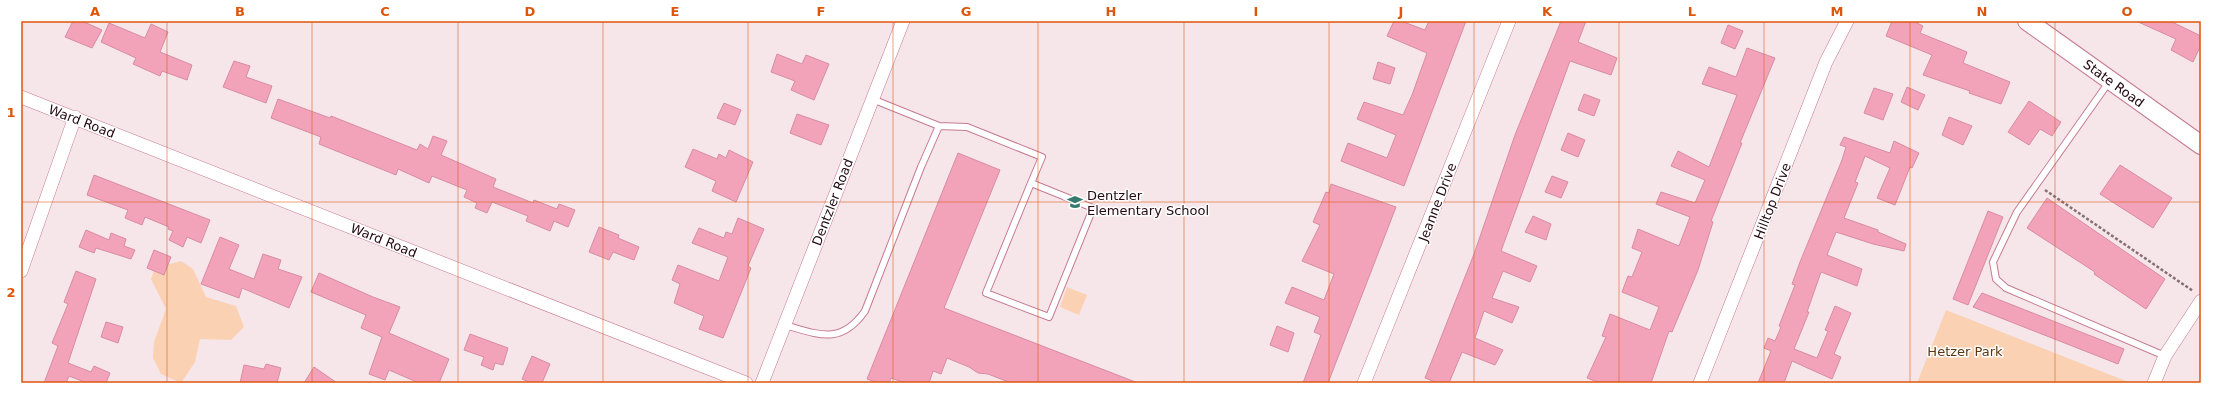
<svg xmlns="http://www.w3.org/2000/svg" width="2222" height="404" viewBox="0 0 2222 404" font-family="'DejaVu Sans',sans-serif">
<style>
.green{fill:#fad2b3}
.building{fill:#f2a3ba;stroke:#d88ca3}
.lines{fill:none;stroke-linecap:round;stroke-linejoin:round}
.service-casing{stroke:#c67b92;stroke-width:8}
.minor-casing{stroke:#c67b92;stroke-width:14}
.secondary-casing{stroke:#c67b92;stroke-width:20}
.path{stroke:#867077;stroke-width:2.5;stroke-dasharray:3 2;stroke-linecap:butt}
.service{stroke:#fff;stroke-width:6}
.minor{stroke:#fff;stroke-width:13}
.secondary{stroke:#fff;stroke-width:18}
.grid{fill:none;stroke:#de550c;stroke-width:1;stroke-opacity:0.55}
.labels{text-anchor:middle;stroke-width:3;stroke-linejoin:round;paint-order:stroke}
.street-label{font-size:13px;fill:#230812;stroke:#fff}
.poi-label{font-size:13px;fill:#230812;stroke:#fff;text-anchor:start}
.park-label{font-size:13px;fill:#5c3610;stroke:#fff}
.neatline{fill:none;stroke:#de550c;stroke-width:1.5}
.grid-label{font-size:13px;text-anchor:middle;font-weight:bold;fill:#de550c}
</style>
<rect width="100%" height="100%" fill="#f6e5e9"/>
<path class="green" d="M181,261l12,8 13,28 30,9 8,21 -13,13 -31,-1 -5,23 -14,21 -20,-9 -8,-16 1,-16 12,-33 -15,-30 4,-11z
M1067,287l20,8 -8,20 -19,-8z
M1946,310l185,73h-214z"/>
<path class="building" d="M73,21h9l20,9 -10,18 -27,-11z
M1394,21h7l24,9 4,-9h37l-62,165 -63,-25 7,-18 39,15 9,-23 -39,-16 7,-17 39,13 9,-20 15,-42 -40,-17z
M1561,21h25l-8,21 39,16 -6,17 -41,-14 -69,190 36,15 -7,16 -27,-11 -11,27 27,9 -7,16 -28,-12 -9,27 28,12 -8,15 -33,-13 -13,31h-11l-13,-5 49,-124 41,-119z
M1892,21h21l10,5 -3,7 47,19 -4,11 47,19 -9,22 -32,-11 1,-2 -47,-16 9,-20 -46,-19z
M2136,21h34l31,15v9l-8,17 -22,-12 5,-11z
M109,23l36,15 6,-14 17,8 -8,20 32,13 -5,15 -25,-9 -2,5 -27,-12 3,-6 -35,-16z
M1728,25l15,6 -8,18 -14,-6z
M1747,48l28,10 -35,85h2l-31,78 2,1 -15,48 -26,62 -3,-1 -18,52h-51l-13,-5 19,-41 -4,-1 8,-22 40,16 9,-23 -37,-15 6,-16 4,1 10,-25 -10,-4 6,-19 41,17 11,-29 -34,-13 5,-12 34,11 10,-23 -34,-14 7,-15 31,16 28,-72 -35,-11 7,-17 27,10z
M777,54l25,10 4,-9 23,9 -15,36 -23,-10 4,-9 -24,-9z
M234,61l16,5 -4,11 26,9 -6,17 -43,-16z
M1378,62l17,6 -5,16 -17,-5z
M1907,87l18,8 -7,15 -17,-8z
M1874,88l19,6 -10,26 -19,-7z
M1584,94l16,6 -6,16 -16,-6z
M278,99l52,19 1,-2 86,34 3,-6 8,5 5,-13 14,5 -6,14 55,24 -3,8 40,16 1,-3 23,9 2,-5 16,6 -7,17 -14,-6 -4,10 -24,-10 2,-5 -36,-14 -5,11 -12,-5 2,-5 -13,-6 3,-7 -35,-14 -3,7 -31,-14 -2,6 -77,-31 2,-7 -50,-19z
M2029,101l32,21 -9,14 -12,-7 -11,16 -21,-13z
M724,103l17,7 -6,15 -18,-7z
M797,114l32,11 -8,20 -31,-12z
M1949,117l23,9 -9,19 -21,-10z
M1568,133l17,7 -7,17 -17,-7z
M1844,137l46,16 4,-12 25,12 -7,15 -2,-1 -15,38 -18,-7 13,-30 -25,-12 -10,26 3,1 -14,35 34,12v2l28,12 -2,7 -31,-7 -37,-12 -9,23 35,14 -5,17 -36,-14 -14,40h2l-15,37 23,9 11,-27 -3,-1 10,-24 16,7 -17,41 7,3 -9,22 -40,-18 -8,22h-26l13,-32 -7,-3 4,-10 7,3 6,-14 -2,-1 16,-41 -3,-1 8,-22 42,-102 4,-13 -6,-2z
M693,149l24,10 2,-5 7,4 3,-8 24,12 -17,40 -24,-11 4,-10 -31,-14z
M958,153l42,17 -56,138 194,75h-127l-23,-9 -10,-1 -9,-6 -22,-9 -6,16 -8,-3 -4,12h-24l-14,-5 -2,5h-11l-11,-4z
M2120,165l52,33 -19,30 -53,-34z
M94,175l116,45 -9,23 -14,-6 -4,10 -14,-7 4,-9 -5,-2 1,-2 -24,-10 -3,8 -17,-7 3,-8 -41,-15z
M1552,176l16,6 -7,16 -16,-6z
M1331,184l65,23 -68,176h-25l18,-48 -7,-3 6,-15 -35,-14 7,-16 32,13 10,-26 -32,-13 18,-36 -7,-3 13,-30 3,1z
M2047,198l118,81 -19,30 -52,-35 1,-2 -68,-44z
M1988,211l15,6 -35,88 -15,-6z
M1533,216l18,8 -5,16 -21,-8z
M738,218l26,11 -16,37 3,2 -28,70 -24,-9 5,-13 -30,-13 6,-19 -8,-4 6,-15 41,16 9,-24 -36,-14 7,-15 25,10 2,-6 6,2z
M599,227l20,8 -1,3 21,9 -5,13 -21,-8 -4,8 -20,-8z
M86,230l23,10 2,-7 15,6 -2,7 11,4 -4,9 -35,-11 -2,5 -15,-6z
M220,237l19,8 -10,24 25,10 9,-25 18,6 -3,9 24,8 -13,31 -47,-20 -3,10 -38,-14z
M154,250l17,7 -7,18 -17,-7z
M76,271l20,8 -28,84 23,9 3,-6 16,7 -4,10h-19l-18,-7 -3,7h-22l14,-37 -6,-3 16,-39 -4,-2z
M319,273l54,24 27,10 -11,26 60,26 -10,24h-20l-30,-13 -4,10 -16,-6 13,-37 -21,-9 5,-13 -55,-23z
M1982,293l142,56 -6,15 -145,-57z
M106,322l17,5 -5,16 -17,-6z
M1277,326l17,7 -6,19 -18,-7z
M470,334l38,14 -5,17 -8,-2 -2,7 -12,-5 3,-8 -20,-7z
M532,356l18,8 -8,19h-11l-9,-4z
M266,364l15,4 -4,15h-37l4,-18 20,4z
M314,367l23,16h-33z"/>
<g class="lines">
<g class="service-casing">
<path id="service" d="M2109,82l-92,130 -24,50 3,17 10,9 159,68
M872,99l67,27 28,1 75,30 -11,26
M1031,183l62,25 -44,109 -63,-24z
M785,325c35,10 56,20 80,-14l56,-144 18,-41"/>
</g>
<g class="minor-casing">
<path id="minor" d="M21,97l725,286
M21,271l54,-154
M762,383l141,-362
M1364,383l145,-362
M1700,383l126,-321 21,-41
M2154,383l11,-27 36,-55"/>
</g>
<g class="secondary-casing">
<path id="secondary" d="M2027,21l174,124"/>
</g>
<path class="path" d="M2045,190l148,101"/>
<use href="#service" class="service"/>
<use href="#minor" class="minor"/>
<use href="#secondary" class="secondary"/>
</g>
<path class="grid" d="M167,21v362M312,21v362M458,21v362M603,21v362M748,21v362M893,21v362M1038,21v362M1184,21v362M1329,21v362M1474,21v362M1619,21v362M1764,21v362M1910,21v362M2055,21v362M21,202h2180"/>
<defs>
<g id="school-bare" transform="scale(1.2)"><path d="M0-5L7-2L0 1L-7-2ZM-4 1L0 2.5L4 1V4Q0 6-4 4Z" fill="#367a6e" stroke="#fff" stroke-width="2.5" paint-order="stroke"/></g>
</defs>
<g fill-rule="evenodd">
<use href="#school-bare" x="1075" y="202"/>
</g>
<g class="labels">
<g class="street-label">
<text transform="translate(2114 83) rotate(36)" y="5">State Road</text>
<text transform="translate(82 121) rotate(21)" y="5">Ward Road</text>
<text transform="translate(1772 201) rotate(-69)" y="5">Hilltop Drive</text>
<text transform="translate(832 202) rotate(-69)" y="5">Dentzler Road</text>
<text transform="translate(1437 202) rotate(-69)" y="5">Jeanne Drive</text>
<text transform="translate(384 240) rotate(22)" y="5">Ward Road</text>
</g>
<g class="poi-label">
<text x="1087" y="200">Dentzler<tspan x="1087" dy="15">Elementary School</tspan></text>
</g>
<g class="park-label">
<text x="1965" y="356">Hetzer Park</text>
</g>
</g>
<rect width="2222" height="404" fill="none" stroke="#ffffff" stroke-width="44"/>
<rect x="22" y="22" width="2178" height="360" class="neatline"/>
<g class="grid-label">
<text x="95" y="16">A</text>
<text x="240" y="16">B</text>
<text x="385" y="16">C</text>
<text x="530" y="16">D</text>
<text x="675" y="16">E</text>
<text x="821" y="16">F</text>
<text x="966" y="16">G</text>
<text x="1111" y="16">H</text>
<text x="1256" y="16">I</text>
<text x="1401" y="16">J</text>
<text x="1547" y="16">K</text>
<text x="1692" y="16">L</text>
<text x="1837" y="16">M</text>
<text x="1982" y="16">N</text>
<text x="2127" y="16">O</text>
<text x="11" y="117">1</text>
<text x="11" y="297">2</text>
</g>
</svg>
